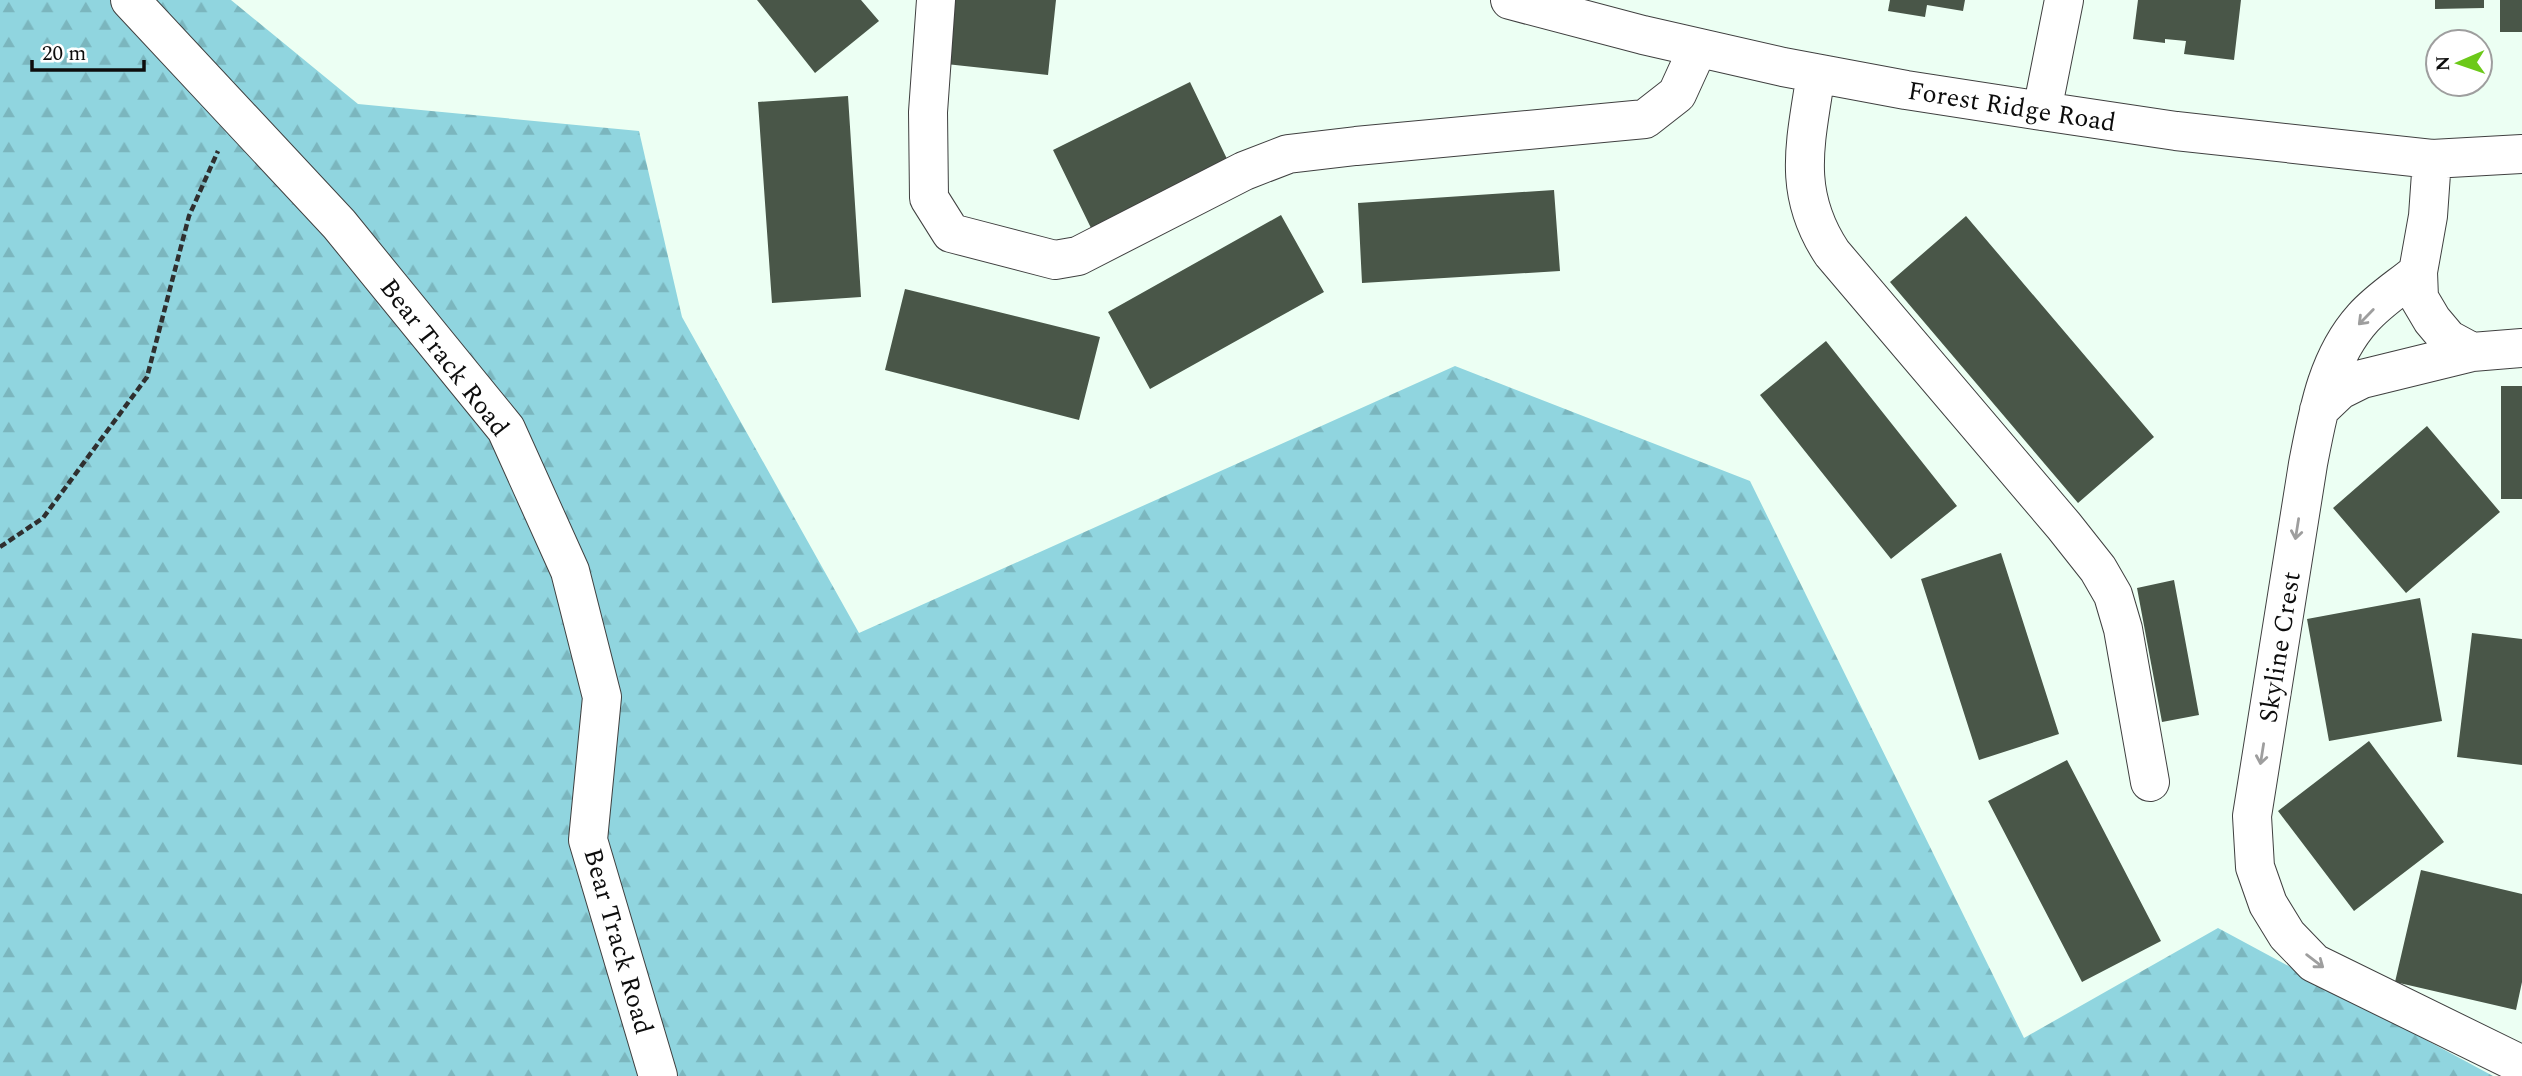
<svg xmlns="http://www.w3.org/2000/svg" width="2522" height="1076" viewBox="0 0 2522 1076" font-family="Spectral,serif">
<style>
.forest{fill:url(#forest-firs)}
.building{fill:#495648}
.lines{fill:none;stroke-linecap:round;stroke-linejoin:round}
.minor-casing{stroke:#404040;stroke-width:40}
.path{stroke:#2f2f2f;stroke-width:4.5;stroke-dasharray:7 3.5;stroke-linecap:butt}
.minor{stroke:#fff;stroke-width:38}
.oneway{stroke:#9e9e9e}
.labels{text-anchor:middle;stroke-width:7;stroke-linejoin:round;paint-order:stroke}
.street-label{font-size:26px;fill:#0d0d0d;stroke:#fff}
</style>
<defs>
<pattern id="forest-firs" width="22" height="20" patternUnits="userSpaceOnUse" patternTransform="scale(1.75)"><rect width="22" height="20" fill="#90d5df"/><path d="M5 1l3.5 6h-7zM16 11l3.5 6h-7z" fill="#7bb6be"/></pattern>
</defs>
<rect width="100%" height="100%" fill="#ecfff3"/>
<path class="forest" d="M0,0h231l127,104 281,27 43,186 177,316 596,-267 295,115 274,557 194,-110 275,148h-2493z"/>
<path class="building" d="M757,0h104l18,21 -64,52z
M953,0h103l-8,75 -102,-11z
M1890,0h75l-2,11 -36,-6 -2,12 -37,-6z
M2138,0h103l-7,60 -50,-6 2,-13 -21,-2v4l-32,-4z
M2435,0h49v8l-49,1z
M2500,0h22v32h-22z
M1190,82l38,79 -137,67 -38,-78z
M848,96l13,201 -89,6 -14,-201z
M1554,190l6,81 -198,12 -4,-80z
M1281,215l43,77 -174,97 -42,-77z
M1966,216l188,221 -76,66 -188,-221z
M905,289l195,48 -21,83 -194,-50z
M1826,341l131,165 -66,53 -131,-164z
M2501,386h21v113h-21z
M2427,426l73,86 -94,81 -73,-85z
M2001,553l58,181 -80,26 -58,-181z
M2174,580l25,135 -37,7 -25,-134z
M2420,598l22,123 -113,20 -22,-122z
M2472,633l50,6v126l-65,-8z
M2369,741l75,101 -90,69 -76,-100z
M2067,760l94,181 -79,41 -94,-181z
M2421,870l101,24v88l-6,28 -121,-28z"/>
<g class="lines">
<g class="minor-casing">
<path id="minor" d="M130,0l209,224 167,205 64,142 32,126 -14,143 70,236
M936,0l-8,112 1,86 22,35 104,27 23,-4 166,-85 44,-17 68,-8 289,-27 32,-25 21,-46
M1510,0l133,35 140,32 123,23 136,21 134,20 256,28 90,-5
M1816,73c-10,69 -25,118 16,180l232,273 34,43 15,26 10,34 27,153
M2042,111l22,-111
M2432,159l-4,57 -10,56 1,26 13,22 16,19 24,13 50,-4
M2418,272c-18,15 -39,28 -55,46 -36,40 -45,94 -55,146l-56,352 3,51 13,37 19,31 27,28 208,102
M2319,410l21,-20 22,-11 110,-27"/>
</g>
<path class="path" d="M0,547l43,-29 104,-141 42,-161 29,-65"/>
<use href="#minor" class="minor"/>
</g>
<defs><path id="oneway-shaft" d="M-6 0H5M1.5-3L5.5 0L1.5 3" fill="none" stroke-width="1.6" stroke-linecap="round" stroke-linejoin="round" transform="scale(1.75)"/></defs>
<g class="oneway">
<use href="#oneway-shaft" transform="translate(2366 317) rotate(134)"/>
<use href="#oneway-shaft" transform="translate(2297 529) rotate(99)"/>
<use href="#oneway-shaft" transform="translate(2262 754) rotate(99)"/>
<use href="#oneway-shaft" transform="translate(2315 961) rotate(37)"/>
</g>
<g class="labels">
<g class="street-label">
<text transform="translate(2012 106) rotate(9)" y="9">Forest Ridge Road</text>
<text transform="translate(445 357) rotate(52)" y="9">Bear Track Road</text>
<text transform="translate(2279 647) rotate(-81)" y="9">Skyline Crest</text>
<text transform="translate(619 941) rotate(74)" y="9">Bear Track Road</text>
</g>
</g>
<g transform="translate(2459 63) rotate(268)"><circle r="33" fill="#ffffff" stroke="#9e9e9e" stroke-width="2"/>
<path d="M0-5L12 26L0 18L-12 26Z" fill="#6cc919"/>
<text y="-10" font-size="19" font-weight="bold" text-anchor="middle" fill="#0d0d0d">N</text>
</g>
<path d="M32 60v10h112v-10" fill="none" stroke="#0d0d0d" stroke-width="3.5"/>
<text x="42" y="60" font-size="21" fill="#0d0d0d" stroke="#ffffff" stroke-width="5" paint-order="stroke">20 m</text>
</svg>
